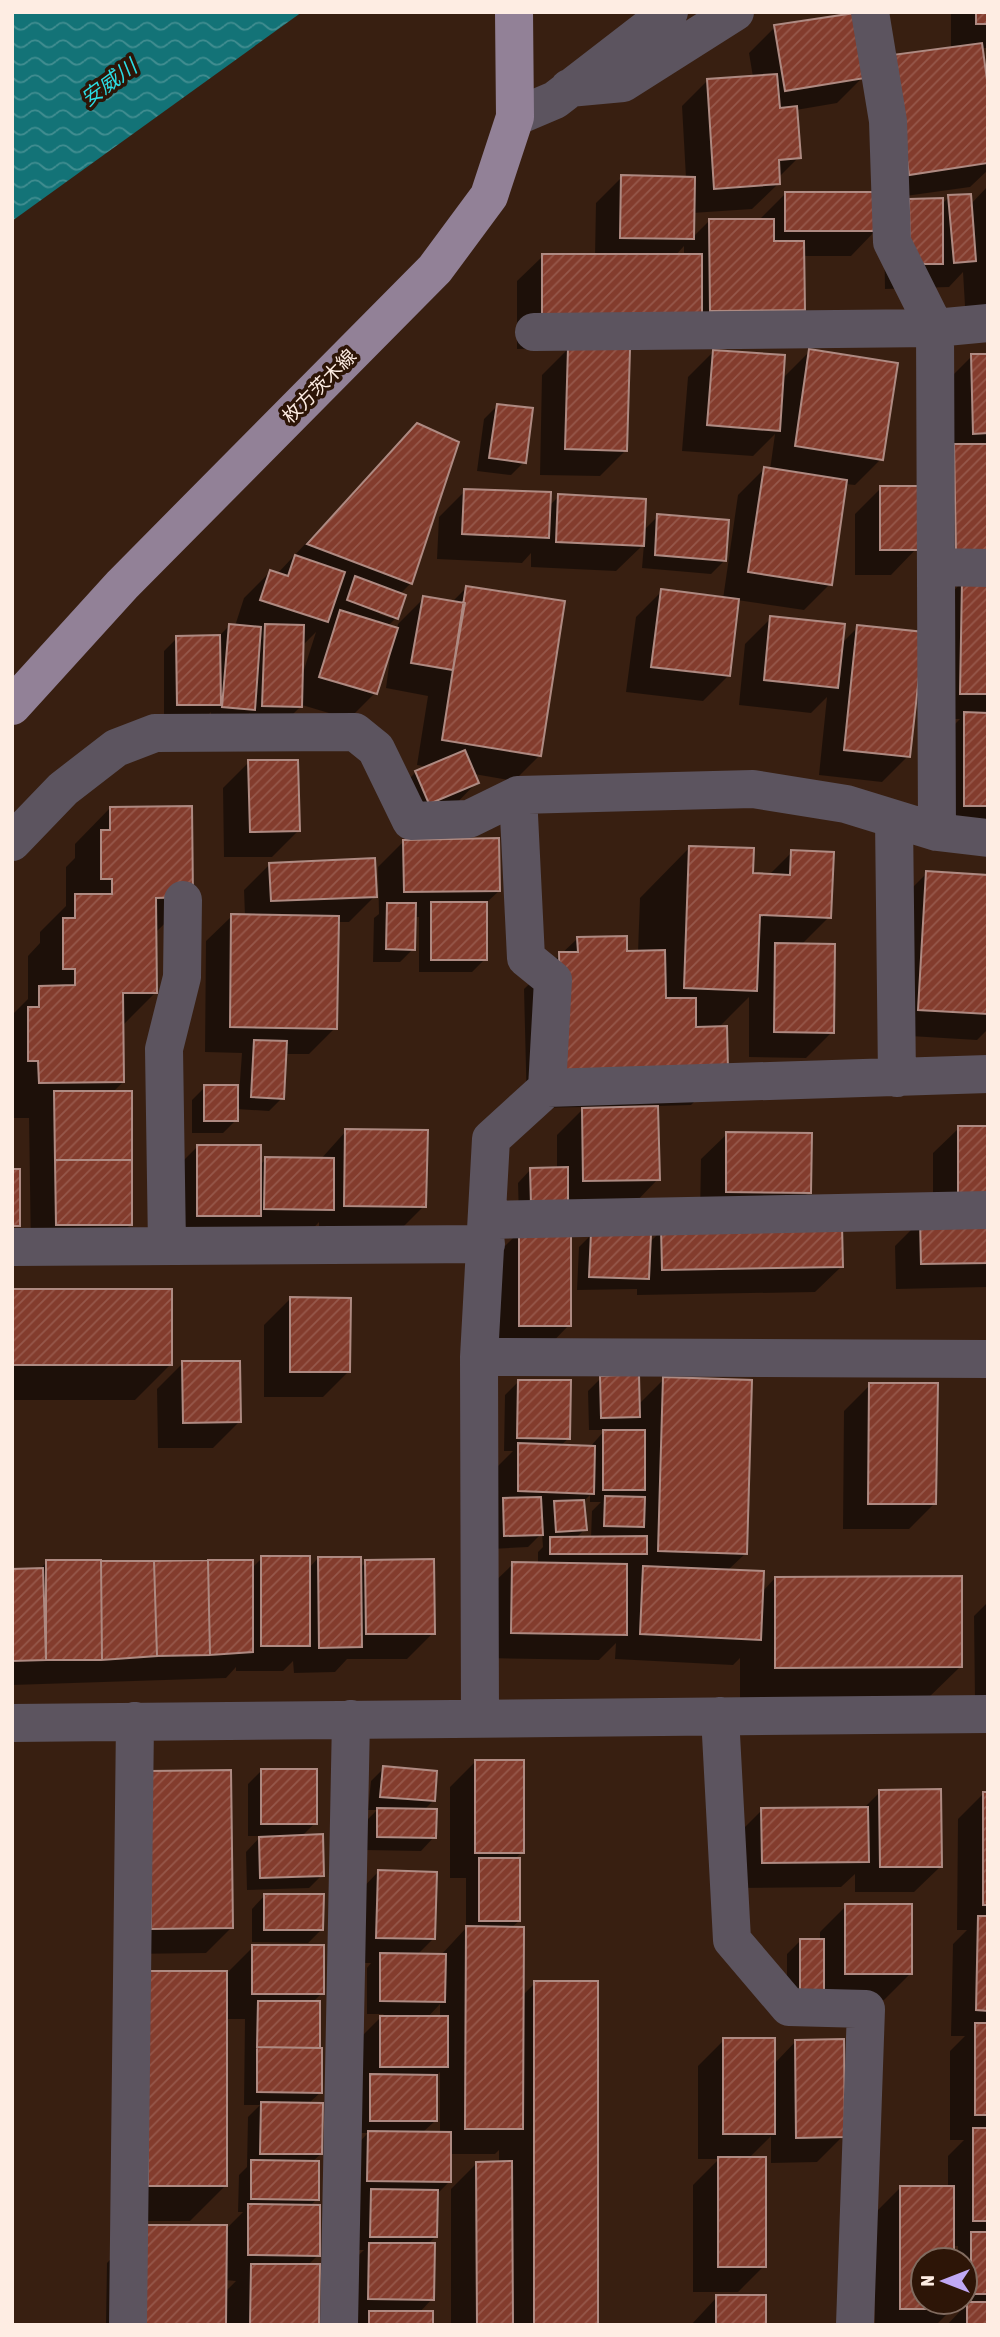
<svg xmlns="http://www.w3.org/2000/svg" width="1000" height="2337" viewBox="0 0 1000 2337" font-family="'Asap Condensed','Noto Sans JP',sans-serif">
<style>
.water{fill:url(#water-waves)}
.shadow{fill:#0007;fill-rule:evenodd}
.building{fill:url(#building-hatch);stroke:#ae8a82;stroke-width:2}
.lines{fill:none;stroke-linecap:round;stroke-linejoin:round}
.minor{stroke:#5c545f;stroke-width:38}
.major{stroke:#928197;stroke-width:38}
.labels{text-anchor:middle;stroke-width:7;stroke-linejoin:round;paint-order:stroke}
.street-label{font-size:19px;fill:#feede3;stroke:#2d1507}
.water-label{font-size:21px;font-style:italic;fill:#2bdce4;stroke:#2d1507}
</style>
<defs>
<pattern id="water-waves" width="16" height="10" patternUnits="userSpaceOnUse" patternTransform="scale(1.75)"><rect width="16" height="10" fill="#137377"/><path d="M0 5q4-4 8 0t8 0" fill="none" stroke="#428e91"/></pattern>
<pattern id="building-hatch" width="6" height="6" patternUnits="userSpaceOnUse" patternTransform="scale(1.75)"><rect width="6" height="6" fill="#833c2d"/><path d="M-1 1l2-2M0 6l6-6M5 7l2-2" fill="none" stroke="#96584b"/></pattern>
</defs>
<rect width="100%" height="100%" fill="#381f11"/>
<path class="water" d="M12,12h290l-290,209z"/>
<path class="shadow" d="M951,12h37v36h-7l7,52v70l-18,17 -86,12 67,-150z
M775,27l88,50 -26,26 -41,7 3,47 -21,21v6l-26,25 -60,4v25l18,-18 50,-1 26,-26 90,37 -25,26h-49l1,53 -26,26 -149,13 -2,102 -26,26 -60,-1 2,-100 27,-27 -52,1v-68l26,-25h52l1,-53 26,-26 64,1 -4,-72 26,-26 45,-3 -4,-24zM684,246v10h-9z
M987,187l1,135 -22,1 -3,-51 -14,15 -64,2 -1,-62 57,-22 8,-8 21,8z
M810,351l71,108 -26,26 -10,-1 -15,100 -26,26 -67,-10 -9,76 -25,25 -77,-9 10,-75 26,-26 61,8 15,-104 26,-26 6,1 5,-36 -22,22 -71,-5 6,-74 25,-25 69,27z
M972,356h16v222l-57,1 15,-197z
M497,406l27,56 -13,13 -34,-4 7,-52z
M417,425l-6,158 -12,12 -3,23 -8,8 9,3 1,-5 26,-26 27,5 15,-15 74,167 -26,26 -40,-7 3,8 -25,26 -62,-10 26,-26 12,-5 -11,-2 11,-69 -42,-8 7,-53 -18,58 -26,26 -47,-14 -15,15 -37,-2v-5l-10,10 -30,-3 1,-8 -5,5h-42v-66l13,-13 41,-1 11,-11h6l9,-28 26,-26 7,2zM382,611l9,3v4l-12,-4zM316,632l-14,44v-30z
M881,488l35,61 -25,26h-36v-61z
M465,491l84,15 10,-10 84,35 15,-15 67,44 -14,14 -69,-6 2,-24 -28,27 -85,-4v-14l-9,10 -85,-4 2,-42z
M962,582l26,1v248h-50l1,-91 21,-21h-25l2,-111z
M771,618l70,26 17,-17 50,129 -26,26 -63,-7 8,-78 -16,16 -72,-8 6,-61z
M249,762l49,69 -26,26h-48l-1,-69z
M110,808l82,89 -36,35 -1,61 -33,33 1,56 -11,11 19,131 -26,26 -74,1 -2,-133h-17v-103l16,-16v-43l12,-13v-11l26,-26v-39l9,-9v-14z
M404,841l95,50 -14,13v55l-13,13h-53v-55h-5l-1,32 -13,13h-27l1,-44 5,-4 -1,-47z
M690,847l61,28 17,1 24,-24 37,65 -28,28 31,87 -26,26 -57,-1v-60l-31,31 8,42 -35,35 -34,1 1,73 -25,26 -114,13 -1,-35 13,-14h26v-34l28,-28 -58,1 -3,-119 53,-50 49,13h12l2,-54z
M269,865l106,31 -26,26h-12l-2,106 -26,26h-24l-3,44 -13,13 -33,-2v11l-13,13h-31v-33l13,-13 34,8 3,-42 -37,-1 1,-111 26,-25h13l-1,-26z
M927,873l61,4v152l-11,11 -84,-5 8,-136z
M959,1128l29,90v69l-92,2 -1,-43 26,-26h12v-67z
M346,1131l78,75 -26,26 -79,-1v-9l-12,13 -135,6v-69l26,-26 62,19 6,-6 54,1z
M727,1134l82,58 -26,26 -83,-1 1,-58z
M662,1230l179,37 -26,25 -178,3v-6l-60,1 2,-43 13,-13 57,9z
M520,1231l49,94 -25,26h-50v-94z
M12,1291l159,73 -36,36h-123z
M290,1299l59,72 -26,26h-59v-72z
M183,1363l56,59 -26,26h-55l-1,-59z
M601,1378l37,27 26,-26 82,174 -19,18 34,22 14,-15 185,89 -36,35 -184,1v-45l-7,7 -118,-6 1,-16 -17,17 -113,-2 1,-69 26,-25h25v-12l5,-5 -1,-14 -14,14 -37,2 2,-78 20,-20h-9l1,-56 13,-13 51,56 -9,8 30,1 15,-17h-16l-1,-39zM590,1495v7h11l-9,9 -1,27 -16,1 10,-10 -3,-26z
M870,1385l65,118 -26,26h-66l1,-118z
M262,1558l47,10 9,-10 42,10 6,-6 67,71 -26,26h-60l-12,13 -41,1 -1,-12 -10,10h-47v-4l-10,11 -214,7v-115h27l8,-8 205,6z
M988,1602v98h-13l-1,-84z
M476,1761l46,91 -8,8 5,61 -8,7 11,68 13,-13 62,342h-146v-136l26,-26h22v-13l-4,4h-45v27l-14,14 -1,42 -8,8 5,54 -13,14 12,12h-75l-13,-55 21,-20h-6l-15,-91 25,-26h-10l-3,-90 29,-29h-17v-46l4,-5h-20l2,-65 25,-26 55,67 -16,16h24l25,-27v-50h-16v-91zM440,2004v14h-13zM440,2072v61h-18l13,-12v-44z
M384,1768l49,33 -10,10 11,26 -13,14 -57,-1v-27l13,-13h-9l3,-29z
M261,1771l54,52 -14,14 21,38 -13,13 -62,2 -1,-38 15,-16h-13v-52z
M880,1792l60,75 -26,25h-59v-18l-14,13 -104,1 -1,-52 26,-26 101,-1z
M984,1793h4v532h-41l18,-19h-7v-4h7v-42h-7v-14h-6v14h-29v42h29v7l-16,16h-61v-112l26,-26h47v-31l16,-16h-14v-89l15,-15h-14l2,-92 14,-14h-10l1,-111z
M125,1798l107,129 -26,26 -80,1z
M265,1895l56,35 -13,13 -56,-1v-33z
M846,1906l64,68 -26,26 -97,3v-49l14,-14h19v-8z
M253,1947l69,46 -10,10 9,89 -13,12 13,50 -10,9 6,36 -8,8 9,48 -11,11 10,59h-211l1,-62 35,-36h86l15,-15h-5l1,-37 8,-8 1,-50 12,-12h-16l1,-86h-20v167l-35,35h-77l36,-249h79zM225,2280l11,1 -11,11z
M724,2040l50,24 22,-23 47,95 -26,26 -46,1v-27l-23,23 16,107 -26,26h-45v-107l26,-26h-21v-93z
M717,2297l47,28h-73z"/>
<path class="building" d="M976,12h12v12h-12z
M855,13l10,65 -80,13 -11,-66z
M982,43l6,44v76l-79,12 -17,-120z
M777,74l3,34 17,-2 4,52 -22,2 1,24 -66,5 -7,-110z
M621,175l74,2 -1,62 -74,-1z
M785,192h93v39h-93z
M971,194l5,67 -22,2 -6,-68z
M943,198v66h-33l-1,-65z
M709,219h65v22h30l1,69 -95,1z
M542,254h160v69l-160,1z
M568,348l62,1 -3,102 -62,-2z
M809,349l89,14 -15,97 -88,-14z
M713,350l72,5 -5,76 -73,-6z
M971,354h17v79l-15,1z
M497,404l36,4 -7,55 -37,-5z
M417,423l42,19 -47,142 -105,-40z
M954,444h34v110h-32z
M764,467l83,13 -15,105 -84,-13z
M880,486h38v64h-38z
M464,489l87,3 -2,46 -87,-4z
M558,494l88,5 -2,47 -88,-4z
M657,514l72,6 -3,41 -71,-6z
M295,555l50,17 -17,50 -68,-22 10,-30 18,6z
M355,576l51,19 -8,24 -51,-19z
M962,581h26v113h-28z
M466,586l99,15 -24,155 -99,-16z
M661,589l78,10 -9,77 -79,-9z
M423,596l42,7 -12,67 -42,-7z
M340,610l58,18 -21,66 -58,-17z
M770,616l75,8 -7,64 -74,-8z
M229,624l32,3 -6,83 -33,-3z
M265,624l39,1 -2,82 -40,-1z
M857,625l67,7 -14,125 -66,-7z
M220,635l1,70h-44l-1,-69z
M964,712l24,1v93h-24z
M465,750l14,33 -50,21 -14,-33z
M248,760h50l2,71 -50,1z
M192,806l1,91 -37,1 1,95h-34l1,89 -85,1 -1,-22h-10v-54h11v-21l36,-1v-16h-12v-51h12v-24h37v-15h-11v-49h9v-23z
M499,838l1,53 -96,1 -1,-52z
M689,846l65,2 -1,25 37,2 1,-25 43,2 -3,66 -71,-3 -3,76 -73,-3z
M375,858l2,39 -106,4 -2,-38z
M926,871l62,4v139l-70,-4z
M431,902h56v58h-56z
M387,903h29l-1,47 -29,-1z
M231,914l108,2 -2,113 -107,-2z
M627,936v15l38,-1 1,48h30v29l31,-1 1,44 -166,3 -3,-121h19l-1,-15z
M775,943l60,1 -1,89 -60,-1z
M254,1040l33,1 -3,58 -33,-2z
M204,1085h34v36h-34z
M54,1091h78v69h-77z
M658,1106l2,74 -77,1 -1,-73z
M958,1126h30v69h-30z
M345,1129l83,1 -2,77 -82,-1z
M726,1132l86,1 -1,60 -85,-1z
M197,1145h64v71h-64z
M265,1157l69,1v52l-70,-1z
M55,1160h77v65h-76z
M568,1167v37l-37,1 -1,-37z
M12,1169h8v57h-8z
M988,1217v46l-67,1 -1,-45z
M842,1225l1,42 -181,3 -1,-42z
M519,1229h52v97h-52z
M591,1232l60,2 -2,45 -60,-2z
M12,1289h160v76h-160z
M290,1297l61,1 -1,74h-60z
M182,1361h58l1,61 -58,1z
M639,1374l1,43 -39,1 -1,-42z
M663,1377l89,3 -5,174 -89,-3z
M518,1380h53l-1,59 -53,-1z
M869,1383h69l-2,121h-68z
M603,1430h42v60h-42z
M518,1443l77,3 -1,48 -76,-3z
M605,1496l40,1 -1,30 -40,-1z
M541,1497l2,38 -39,1 -1,-38z
M584,1500l3,30 -31,2 -2,-31z
M647,1536v18h-97v-17z
M261,1556h49v90h-49z
M318,1557h43l1,90 -43,1z
M434,1559l1,75h-69l-1,-74z
M46,1560h55l1,100h-56z
M208,1560h45v92l-43,3z
M208,1560l2,95 -53,1 -3,-95z
M101,1561h53l3,95 -55,4z
M512,1562l115,2v71l-116,-2z
M643,1566l121,5 -3,69 -121,-6z
M43,1568l3,92 -34,1v-92z
M962,1576v91l-187,1v-91z
M475,1760h49v93h-49z
M383,1766l54,5 -2,30 -55,-4z
M261,1769h56v55h-56z
M231,1770l2,158 -82,1 -1,-158z
M941,1789l1,78h-62l-1,-77z
M983,1792h5v113h-5z
M868,1807l1,55 -107,1 -1,-55z
M377,1808l60,1 -1,29 -59,-1z
M323,1834l1,42 -64,2 -1,-41z
M479,1858h41v63h-41z
M378,1870l59,2 -2,67 -59,-1z
M264,1894h60l-1,36h-59z
M845,1904h67v70h-67z
M978,1916h10v95l-12,-1z
M466,1926l58,1 -1,202h-58z
M800,1939h24v51h-24z
M252,1945h72v49h-72z
M380,1953l66,1 -1,48 -65,-1z
M148,1971h79v215h-79z
M534,1981h64v344h-64z
M258,2001h62v47l-63,-1z
M380,2016h68v51h-68z
M975,2023h13v92h-13z
M723,2038h52v96h-52z
M844,2039l1,98 -49,1 -1,-98z
M257,2047l65,1v45l-65,-1z
M370,2074l67,1v46h-67z
M261,2102l62,1 -1,51h-62z
M973,2128h15v93h-15z
M368,2131l83,1v50l-84,-1z
M718,2157h48v110h-48z
M251,2160l68,1v39l-68,-1z
M512,2161l1,164h-36l-1,-163z
M900,2186h54v74h-31v42h31v7h-54z
M371,2189l67,1 -1,47h-67z
M248,2204l72,1v51l-72,-1z
M142,2225h85l-1,100h-85z
M971,2232h17v62h-17z
M369,2243h66l-1,57 -66,-1z
M251,2264h69l-1,61h-69z
M716,2295h50v30h-50z
M967,2302h21v23h-21z
M369,2311h64v14h-64z"/>
<g class="lines">
<path class="minor" d="M870,12l18,109 4,121 43,86 2,504
M569,88l54,-5 112,-71
M515,117l40,-17 114,-88
M534,332l401,-4 53,-5
M936,567l52,1
M894,819l3,259
M12,842l51,-53 53,-41 39,-15 200,-1 21,17 35,72 58,-2 49,-24 235,-6 93,15 91,28 51,6
M547,1088l441,-14
M487,1220l501,-10
M167,1246l-3,-197 18,-72 1,-77
M12,1247l474,-3
M479,1357l509,2
M720,1716l12,224 57,67 77,2 -11,316
M480,1718l-1,-361 12,-218 56,-51 6,-108 -27,-22 -8,-163
M12,1723l976,-9
M128,2325l7,-604
M339,2325l12,-606"/>
<path class="major" d="M12,706l110,-121 313,-316 54,-73 26,-79 -1,-105"/>
</g>
<g class="labels">
<g class="street-label">
<text transform="translate(319 386) rotate(-45)" y="7">枚方茨木線</text>
</g>
<g class="water-label">
<text transform="translate(109 83) rotate(-36)" y="7">安威川</text>
</g>
</g>
<rect width="1000" height="2337" fill="none" stroke="#feede3" stroke-width="28"/>
<g transform="translate(944 2281) rotate(270)"><circle r="33" fill="#2d1507" stroke="#816b5f" stroke-width="2"/>
<path d="M0-5L12 26L0 18L-12 26Z" fill="#c0a8f4"/>
<text y="-10" font-size="19" font-weight="bold" text-anchor="middle" fill="#feede3">N</text>
</g>
</svg>
